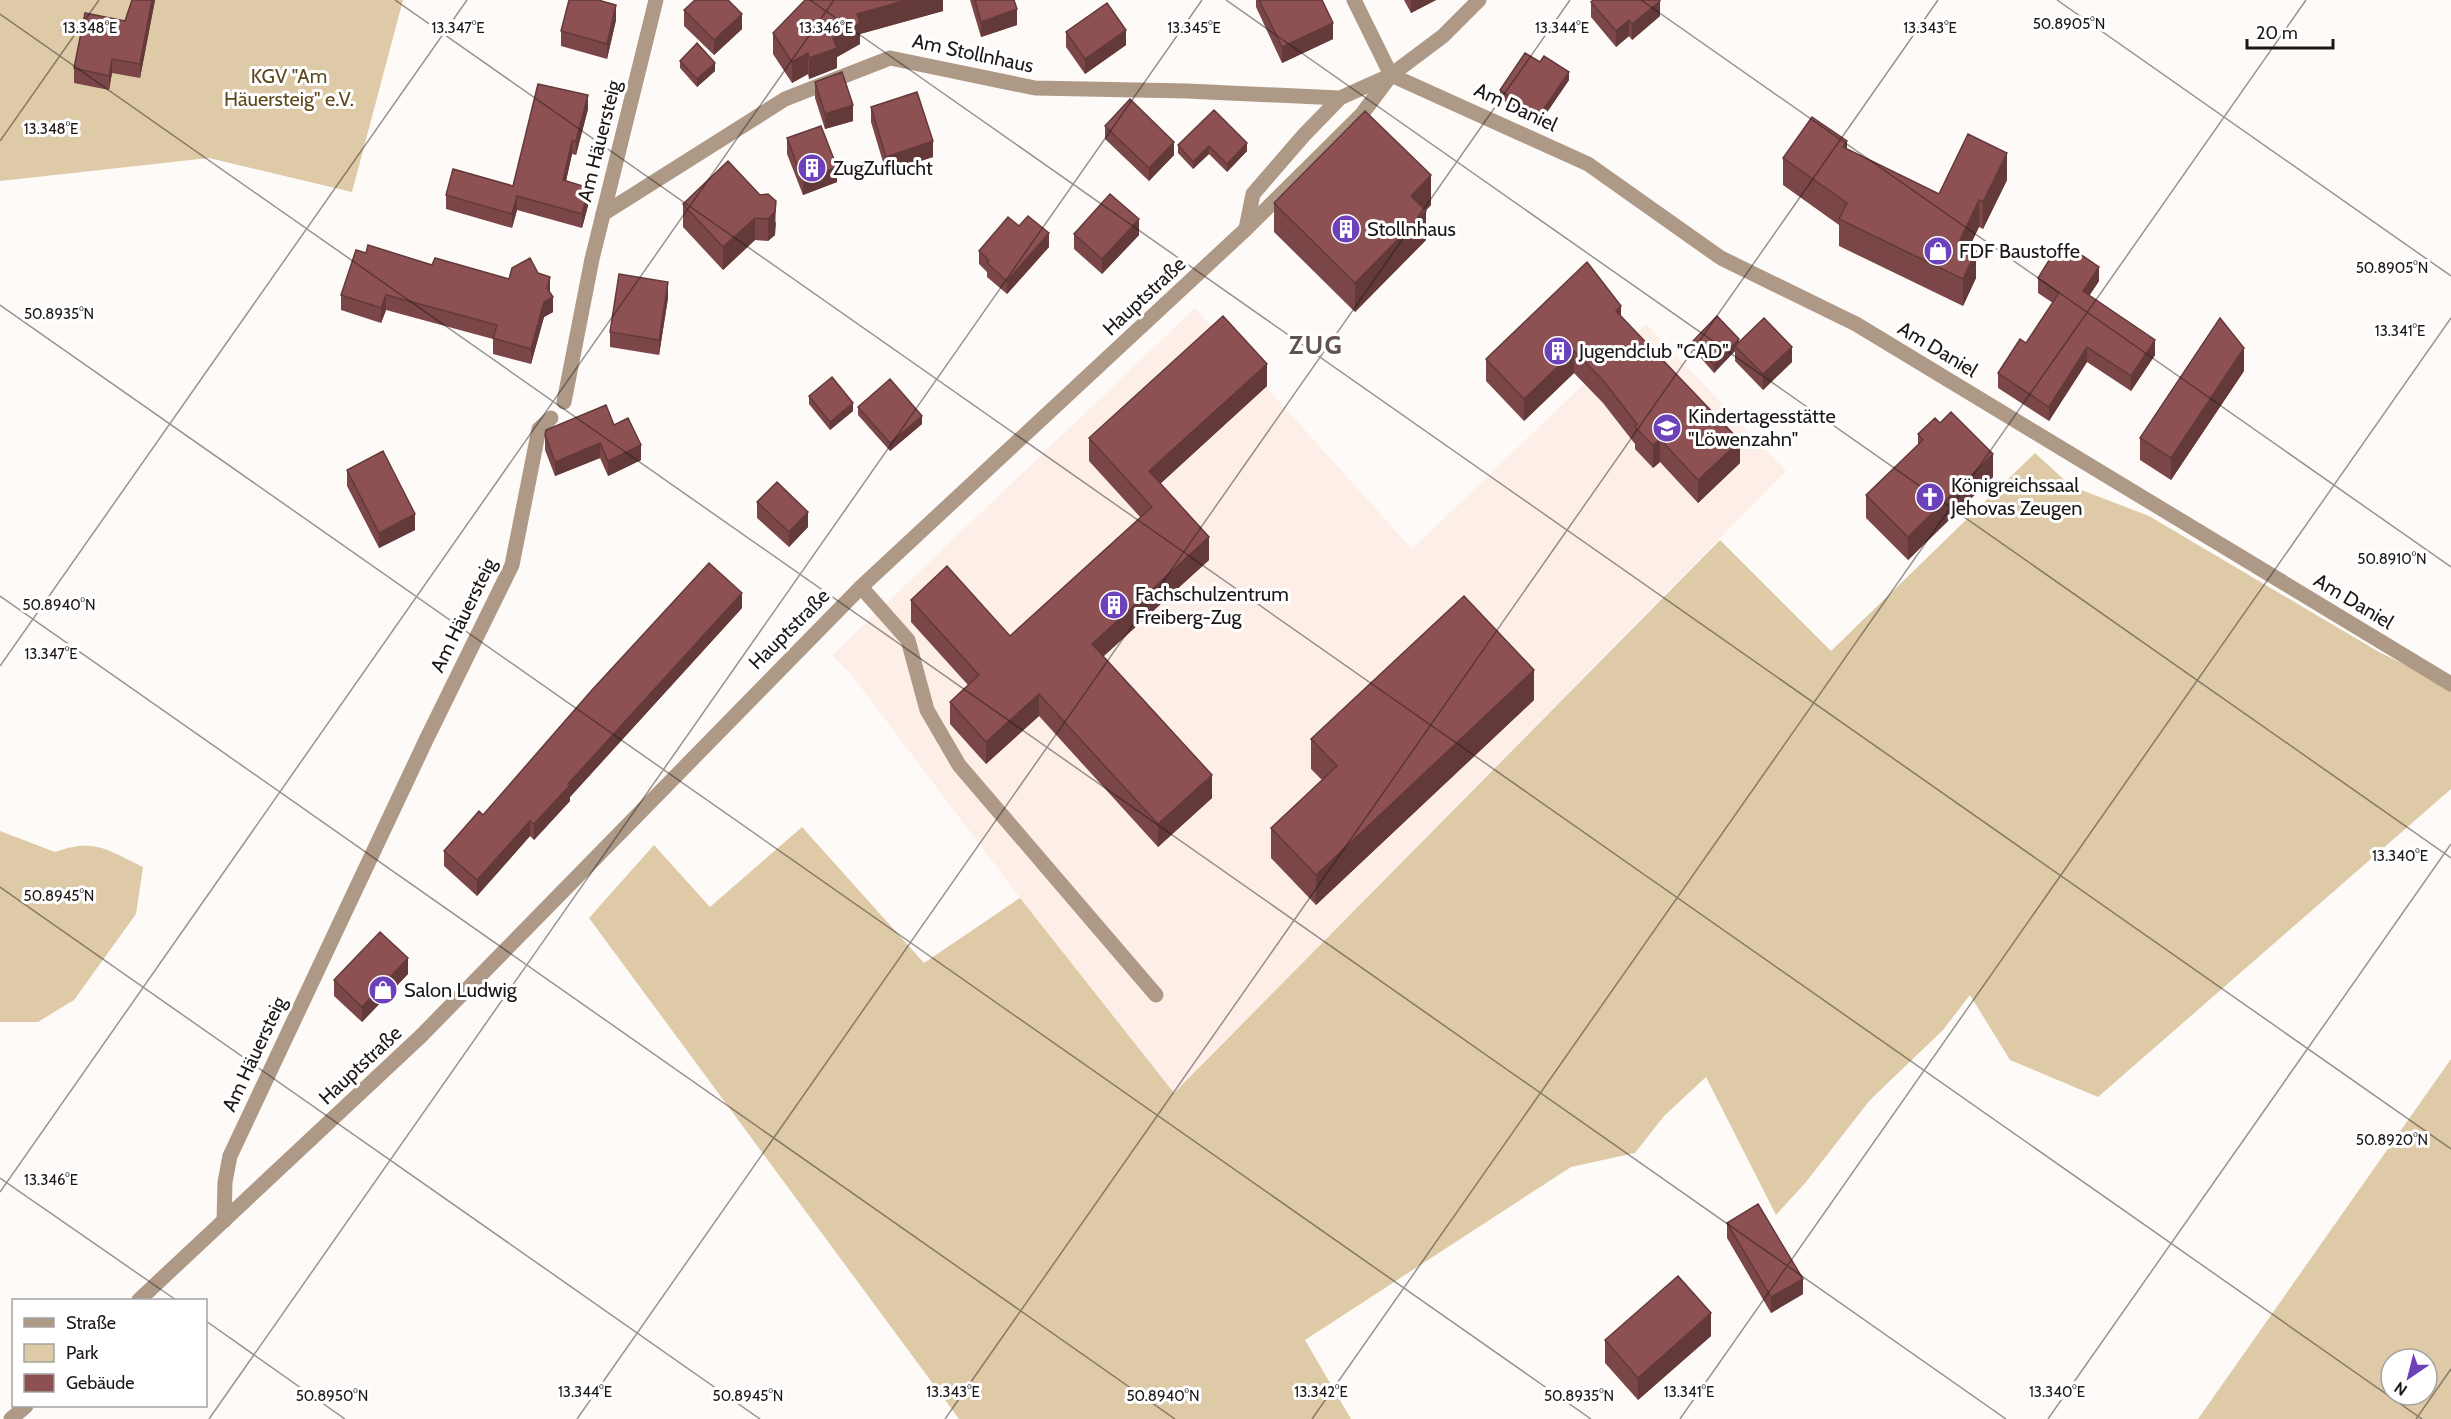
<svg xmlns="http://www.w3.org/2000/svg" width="2451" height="1419" viewBox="0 0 2451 1419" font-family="Cabin,sans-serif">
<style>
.built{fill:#feeee8}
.green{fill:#decaa7;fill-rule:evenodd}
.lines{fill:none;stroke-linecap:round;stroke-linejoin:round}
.service{stroke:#ae9886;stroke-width:15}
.minor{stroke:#ae9886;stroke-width:15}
.tertiary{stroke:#ae9886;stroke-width:15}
.wall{fill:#7a4647}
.shaded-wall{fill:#63393a}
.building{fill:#8e5153;stroke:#63393a;stroke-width:1.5}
.ticks{fill:none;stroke:#1d1715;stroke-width:1.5;stroke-opacity:0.45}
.labels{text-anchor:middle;stroke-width:6;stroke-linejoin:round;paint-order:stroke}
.street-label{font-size:20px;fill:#1d1715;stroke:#fff}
.park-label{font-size:20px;fill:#5e481d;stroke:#fff}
.poi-label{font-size:20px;fill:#1d1715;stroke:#fff;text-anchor:start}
.district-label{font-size:26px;font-weight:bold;letter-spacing:1.5px;fill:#61524d;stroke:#fff}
.ticks-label{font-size:15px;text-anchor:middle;fill:#1d1715;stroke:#fff;stroke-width:6;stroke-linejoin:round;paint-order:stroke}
</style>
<rect width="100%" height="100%" fill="#fdfaf8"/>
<path class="built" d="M1195,308l217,241 234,-225 140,147 -612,622 -154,-195 -169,-224 -19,-19z"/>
<path class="green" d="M0,0h403l-51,192 -143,-34 -209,23z
M2035,453l36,33 78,30 230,136 72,35v102l-353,308 -88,-37 -40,-65 -27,35 -73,70 -64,82 -30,33 -70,-138 -42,39 -29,37 -64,14 -266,173 46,79h-392l-370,-501 65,-73 56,62 92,-80 122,136 96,-65 154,195 546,-553 111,111z
M0,831l55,21c40,-14 52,-2 88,15l-7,47 -62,86 -36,22h-38z
M2451,1059v360h-253zM2391,1359h36v36h-36z"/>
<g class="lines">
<path class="service" d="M603,214l182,-115 105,-41 145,30 152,3 153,7
M1246,229l7,-35 51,-59 36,-37 51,-23
M861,587l47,53 19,70 32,55 197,230"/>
<path class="minor" d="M1354,0l37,75 197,89 133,94 135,66 595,360
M564,402l28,-143 64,-259
M224,1221l1,-39 5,-26 197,-418 85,-173 27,-136 12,-11"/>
<path class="tertiary" d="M139,1300l282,-264 440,-449 385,-358 116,-115 29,-39 52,-39 36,-36
M11,1419l15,-13"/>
</g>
<path class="wall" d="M132,0h23l-15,78 -28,-5 -3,17 -35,-7v-15l51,-47z
M943,0v11l-83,23v10l-23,13v11l-28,11 -1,-5 -16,9 -19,-29v-21z
M970,0h44l3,25 -36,12z
M1256,0h66l11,39 -51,24 -26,-56z
M1404,0h32l-25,13z
M1591,2l69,14 -28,24 -3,-4 -13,11 -25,-30z
M684,10l58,19 -28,26 -30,-29z
M616,20l-9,39 -46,-13v-15z
M1066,32l60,13 -41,29 -19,-27z
M680,61l35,10 -18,16 -17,-19z
M1569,80l-30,44 -39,-26v-8z
M815,82l38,39 -28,8 -10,-31z
M871,107l62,50 -47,15 -15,-50z
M588,109l-12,46 -4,-1 -6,27 23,21 -7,26 -65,-18 -5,18 -66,-19v-14l67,-9z
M1214,110l33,41 -20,21 -18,-18 -16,15 -15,-16v-8z
M1105,126l69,29 -25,26 -44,-42z
M787,138l50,44 -34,13 -16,-41z
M1847,149l92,45 68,-14 -24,49 -4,-2 -10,20 7,31 -13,28 -124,-60v-21l-56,-40v-27z
M728,161l48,62 -1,12 -7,6 -13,-1 -32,30 -40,-43v-23z
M1274,203l157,2 -5,5v30l-71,72 -81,-80z
M1019,226l30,21 -42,47 -20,-17v-5l-8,-8v-13z
M1074,234l65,1 -37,39 -28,-25z
M366,253l143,26 29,-6 12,20 3,19 -9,5 -13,47 -38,-10v-15l-107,-29 -5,13 -40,-13v-15z
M2038,278l61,3 -10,15 66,59 -24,36 -44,-29 -38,59 -51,-33v-15l28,-30 27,-40 -15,-10z
M668,298l-9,57 -49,-8v-15z
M1621,317l119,146 -42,40 -38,-41 -7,6 -18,-19v-5l-32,-41 -29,-30 -50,48 -38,-40v-22z
M1693,341l46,1 53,20 -29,28 -28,-29v-10l-21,22 -21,-24z
M2244,371l-73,109 -31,-20v-22z
M1267,386l-107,98 49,76 -106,96 109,142 -54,49 -119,-131 -53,48 -36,-40v-22l18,-17 -57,-63v-22l99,36 131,-118 -52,-57v-23z
M809,396l44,15 -23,19 -21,-26z
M858,407l64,17 -32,27 -32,-36z
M614,425l27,35 -33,16 -8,-18 -45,18 -10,-26v-15z
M1918,434l75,43 -85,83 -42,-42v-23l52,-50z
M347,470l68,60 -36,18 -32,-62z
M757,502l51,25 -19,20 -32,-29z
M742,608l-172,189v4l-36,39 -4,-4 -53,60 -33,-30v-15l39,-36z
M1534,700l-218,205 -45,-47v-30l51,-48 -11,-11v-30z
M408,974l-46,48 -28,-26v-16z
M1727,1223l76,71 -32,19 -44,-75z
M1711,1336l-73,64 -33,-37v-23z"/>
<path class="shaded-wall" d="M152,0h3l-15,78v-14z
M907,0h36v11l-83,23v10l-23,13v11l-28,11v-21l24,-20 24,-24z
M1411,0h25l-25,13z
M1660,1v15l-28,24v-16z
M616,5v15l-9,39v-15z
M1017,9v16l-36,12v-15z
M742,14v15l-28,26v-15z
M1629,20v16l-13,11v-16z
M1333,23v16l-51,24v-16z
M1126,30v15l-41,29v-15z
M808,53v21l-16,9v-21z
M112,59v14l-3,17v-14z
M715,63v8l-18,16v-8z
M1569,72v8l-30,44v-8z
M588,95v14l-12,46v-14z
M853,105v16l-28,8v-15z
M572,141v13l-9,40v-14z
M933,141v16l-47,15v-15z
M1847,141v27l-4,-21z
M1174,142v13l-25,26v-13z
M1247,143v8l-20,21v-8z
M1209,146v8l-16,15v-7z
M2007,153v27l-24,49v-27z
M837,167v15l-34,13v-15z
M1431,175v30l-20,21v-30z
M589,188v14l-7,26v-14z
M517,196v14l-5,18v-14z
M1979,200v27l-20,42v-27z
M776,201l-1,34 -7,6v-22z
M1426,211v29l-71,72v-29z
M755,218v22l-32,30v-23z
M1139,219v16l-37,39v-15z
M1049,233v14l-42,47v-13z
M1976,251v27l-13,28v-27z
M2099,267v14l-16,24v-14z
M550,277v15l-1,7 4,-2v15l-9,5 -13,47v-15z
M668,282v16l-9,57v-15z
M386,295v15l-5,13v-15z
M1621,306v23l-5,-18z
M1739,339v8l-4,-1v5l-21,22v-8z
M2155,340v15l-24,36v-15z
M1792,347v15l-29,28v-16z
M2087,347v15l-38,59v-14z
M2244,348v23l-73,109v-22z
M1574,351v22l-50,48v-22z
M1267,364v22l-118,108v-23z
M853,403v8l-23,19v-8z
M922,416v8l-32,27v-8z
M1660,439v23l-7,6v-23z
M1740,441v22l-42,40v-23z
M600,443v15l-45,18v-14z
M641,445v15l-33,16v-15z
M1993,454v23l-85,83v-23z
M808,512v15l-19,20v-15z
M415,514v16l-36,18v-15z
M1209,537v23l-117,107v-23z
M742,593v15l-172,189v4l-36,39v-16l34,-40z
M1534,670v30l-218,205v-30z
M1039,694v22l-53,48v-22z
M1212,775v23l-54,49v-23z
M530,821v15l-53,60v-16z
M408,958v16l-46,48v-15z
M1803,1279v15l-32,19v-16z
M1711,1313v23l-73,64v-22z"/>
<path class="building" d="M132,0h20l-12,64 -28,-5 -3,17 -35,-8 11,-55 40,8z
M569,0h29l18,5 -9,39 -46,-13z
M695,0h33l14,14 -28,26 -30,-30z
M805,0h102l-50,14 3,9 -27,15 4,10 -28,10 -1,-5 -16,9 -19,-29z
M975,0h39l3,9 -36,13z
M1259,0h63l11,23 -51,24z
M1593,0h66l1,1 -28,23 -3,-4 -13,11 -25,-29z
M1107,3l19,27 -41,29 -19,-27z
M697,43l18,20 -18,16 -17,-18z
M1525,53l15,9 4,-6 25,16 -30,44 -39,-26z
M842,72l11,33 -28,9 -10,-32z
M538,84l50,11 -12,46h-4l-9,39 26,8 -7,26 -65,-18 -5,18 -66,-19 7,-26 60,17z
M917,92l16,49 -47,16 -15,-50z
M1130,99l44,43 -25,26 -44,-42z
M1214,110l33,33 -20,21 -18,-18 -16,16 -15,-17z
M1365,111l66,64 -20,21 15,15 -71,72 -81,-80z
M1812,117l35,24 -4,6 96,47 29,-60 39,19 -24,49 -4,-2 -20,42 17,9 -13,28 -124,-60 8,-16 -64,-45z
M821,126l16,41 -34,13 -16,-42z
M728,161l32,34 8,-1 8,7 -1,11 -7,7 -13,-1 -32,29 -40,-43z
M1110,194l29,25 -37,40 -28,-25z
M1028,216l21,17 -42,48 -20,-18 2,-3 -10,-9 29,-34 11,9z
M2061,241l38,26 -16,24 72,49 -24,36 -44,-29 -38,60 -51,-34 22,-34 6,4 33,-50 -21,-15z
M368,245l64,20 3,-7 74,21 3,-11 18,-10 8,15 12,4 -3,11 6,9 -9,5 -13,47 -38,-11 4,-13 -111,-30 -5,13 -40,-13 15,-45 10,3z
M1587,262l34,44 -5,5 124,130 -42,39 -38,-41 -7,6 -18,-18 2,-3 -34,-44 -29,-29 -50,48 -38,-40z
M619,274l49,8 -9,58 -49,-8z
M1223,316l44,48 -118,107 60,66 -117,107 120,131 -54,49 -119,-130 -53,48 -36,-40 29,-27 -68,-75 36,-34 63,70 142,-129 -63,-69z
M1717,316l22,23 -25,26 -21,-24z
M1764,318l28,29 -29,27 -28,-28z
M2220,318l24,30 -73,110 -31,-20z
M832,377l21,26 -23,19 -21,-26z
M890,379l32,37 -32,27 -32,-36z
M606,405l8,20 14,-7 13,27 -33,16 -8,-18 -45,19 -10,-27 1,-5z
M1951,412l42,42 -85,83 -42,-42 57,-55 -5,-6 17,-16 5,5z
M383,451l32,63 -36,19 -32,-63z
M777,482l31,30 -19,20 -32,-30z
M709,563l33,30 -174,191 2,1 -36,39 -4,-3 -53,59 -33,-29 35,-40 4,4 109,-125z
M1464,596l70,74 -218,205 -45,-47 66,-62 -26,-27z
M380,932l28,26 -46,49 -28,-27z
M1758,1204l45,75 -32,18 -44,-74z
M1678,1276l33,37 -73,65 -33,-38z"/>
<path class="ticks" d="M395,0l2027,1419M810,0l1641,1149M1226,0l1225,858M1641,0l810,567M2057,0l394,276M0,14l2006,1405M0,141l99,-141M0,305l1591,1114M0,596l1175,823M0,666l467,-666M0,887l760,532M0,1178l176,122M0,1192l834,-1192M206,1321l139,98M209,1419l993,-1419M577,1419l993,-1419M945,1419l993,-1419M1312,1419l994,-1419M1680,1419l771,-1101M2048,1419l403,-575M2416,1419l35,-50"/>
<defs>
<g id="building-disc" transform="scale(1.5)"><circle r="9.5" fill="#6c41b9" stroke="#fff"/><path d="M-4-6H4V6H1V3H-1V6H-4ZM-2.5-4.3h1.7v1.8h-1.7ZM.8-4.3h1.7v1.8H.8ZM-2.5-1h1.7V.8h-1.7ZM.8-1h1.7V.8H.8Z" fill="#fff"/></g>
<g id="shop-disc" transform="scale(1.5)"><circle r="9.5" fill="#6c41b9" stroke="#fff"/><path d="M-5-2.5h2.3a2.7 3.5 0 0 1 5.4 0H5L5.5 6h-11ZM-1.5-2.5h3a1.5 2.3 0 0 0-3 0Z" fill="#fff"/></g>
<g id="school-disc" transform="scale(1.5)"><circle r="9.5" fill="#6c41b9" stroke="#fff"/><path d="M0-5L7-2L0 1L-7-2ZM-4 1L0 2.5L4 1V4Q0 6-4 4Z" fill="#fff"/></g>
<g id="church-disc" transform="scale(1.5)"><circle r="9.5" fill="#6c41b9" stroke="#fff"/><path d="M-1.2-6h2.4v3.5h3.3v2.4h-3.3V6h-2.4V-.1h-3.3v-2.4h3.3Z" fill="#fff"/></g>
</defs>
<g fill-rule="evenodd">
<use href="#building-disc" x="812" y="168"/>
<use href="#building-disc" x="1346" y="229"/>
<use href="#shop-disc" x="1938" y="251"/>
<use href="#building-disc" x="1558" y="351"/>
<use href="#school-disc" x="1667" y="428"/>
<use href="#church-disc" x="1930" y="497"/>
<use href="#building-disc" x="1114" y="605"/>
<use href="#shop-disc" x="383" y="990"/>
</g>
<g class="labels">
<g class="street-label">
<text transform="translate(973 53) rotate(12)" y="7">Am Stollnhaus</text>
<text transform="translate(1516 107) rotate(25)" y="7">Am Daniel</text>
<text transform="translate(599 141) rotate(-76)" y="7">Am Häuersteig</text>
<text transform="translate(1144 296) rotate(-43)" y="7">Hauptstraße</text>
<text transform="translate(1938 349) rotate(31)" y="7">Am Daniel</text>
<text transform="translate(2354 601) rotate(31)" y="7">Am Daniel</text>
<text transform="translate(463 615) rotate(-64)" y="7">Am Häuersteig</text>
<text transform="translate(789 629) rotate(-45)" y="7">Hauptstraße</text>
<text transform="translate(254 1054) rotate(-65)" y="7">Am Häuersteig</text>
<text transform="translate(360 1065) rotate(-43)" y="7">Hauptstraße</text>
</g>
<g class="park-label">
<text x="289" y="83">KGV "Am<tspan x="289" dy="23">Häuersteig" e.V.</tspan></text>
</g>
<g class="poi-label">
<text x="833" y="175">ZugZuflucht</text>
<text x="1367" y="236">Stollnhaus</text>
<text x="1959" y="258">FDF Baustoffe</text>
<text x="1579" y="358">Jugendclub "CAD"</text>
<text x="1688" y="423">Kindertagesstätte<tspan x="1688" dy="23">"Löwenzahn"</tspan></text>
<text x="1951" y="492">Königreichssaal<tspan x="1951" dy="23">Jehovas Zeugen</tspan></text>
<text x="1135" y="601">Fachschulzentrum<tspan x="1135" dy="23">Freiberg-Zug</tspan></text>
<text x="404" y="997">Salon Ludwig</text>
</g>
<g class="district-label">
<text x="1316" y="354">ZUG</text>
</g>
</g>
<g class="ticks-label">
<text x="2069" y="29">50.8905°N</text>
<text x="90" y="33">13.348°E</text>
<text x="458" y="33">13.347°E</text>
<text x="826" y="33">13.346°E</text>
<text x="1194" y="33">13.345°E</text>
<text x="1562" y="33">13.344°E</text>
<text x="1930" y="33">13.343°E</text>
<text x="51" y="134">13.348°E</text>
<text x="2392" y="273">50.8905°N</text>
<text x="59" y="319">50.8935°N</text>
<text x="2400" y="336">13.341°E</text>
<text x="2392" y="564">50.8910°N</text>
<text x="59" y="610">50.8940°N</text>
<text x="51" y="659">13.347°E</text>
<text x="2400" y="861">13.340°E</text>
<text x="59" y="901">50.8945°N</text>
<text x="2392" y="1145">50.8920°N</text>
<text x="51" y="1185">13.346°E</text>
<text x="585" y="1397">13.344°E</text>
<text x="953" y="1397">13.343°E</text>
<text x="1321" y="1397">13.342°E</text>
<text x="1689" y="1397">13.341°E</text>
<text x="2057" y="1397">13.340°E</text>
<text x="332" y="1401">50.8950°N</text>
<text x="748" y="1401">50.8945°N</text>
<text x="1163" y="1401">50.8940°N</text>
<text x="1579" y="1401">50.8935°N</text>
</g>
<rect x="12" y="1299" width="195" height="108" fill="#ffffff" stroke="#a5a2a1" stroke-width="1.5"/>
<rect x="24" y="1318" width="30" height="9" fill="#ae9886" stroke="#a5a2a1" stroke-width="1.5"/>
<text x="66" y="1329" font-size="18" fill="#1d1715">Straße</text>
<rect x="24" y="1344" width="30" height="18" fill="#decaa7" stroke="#a5a2a1" stroke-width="1.5"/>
<text x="66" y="1359" font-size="18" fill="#1d1715">Park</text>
<rect x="24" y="1374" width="30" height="18" fill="#8e5153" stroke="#a5a2a1" stroke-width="1.5"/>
<text x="66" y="1389" font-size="18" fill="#1d1715">Gebäude</text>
<g transform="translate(2409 1377) rotate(215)"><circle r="28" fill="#ffffff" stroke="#a5a2a1" stroke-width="1.5"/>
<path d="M0-4.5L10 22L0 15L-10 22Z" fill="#6c41b9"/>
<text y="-9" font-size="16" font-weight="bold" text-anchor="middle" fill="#1d1715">N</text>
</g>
<path d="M2247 39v9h86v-9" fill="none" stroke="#1d1715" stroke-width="3"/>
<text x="2256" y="39" font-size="18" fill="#1d1715" stroke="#ffffff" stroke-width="4.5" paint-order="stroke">20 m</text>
</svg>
